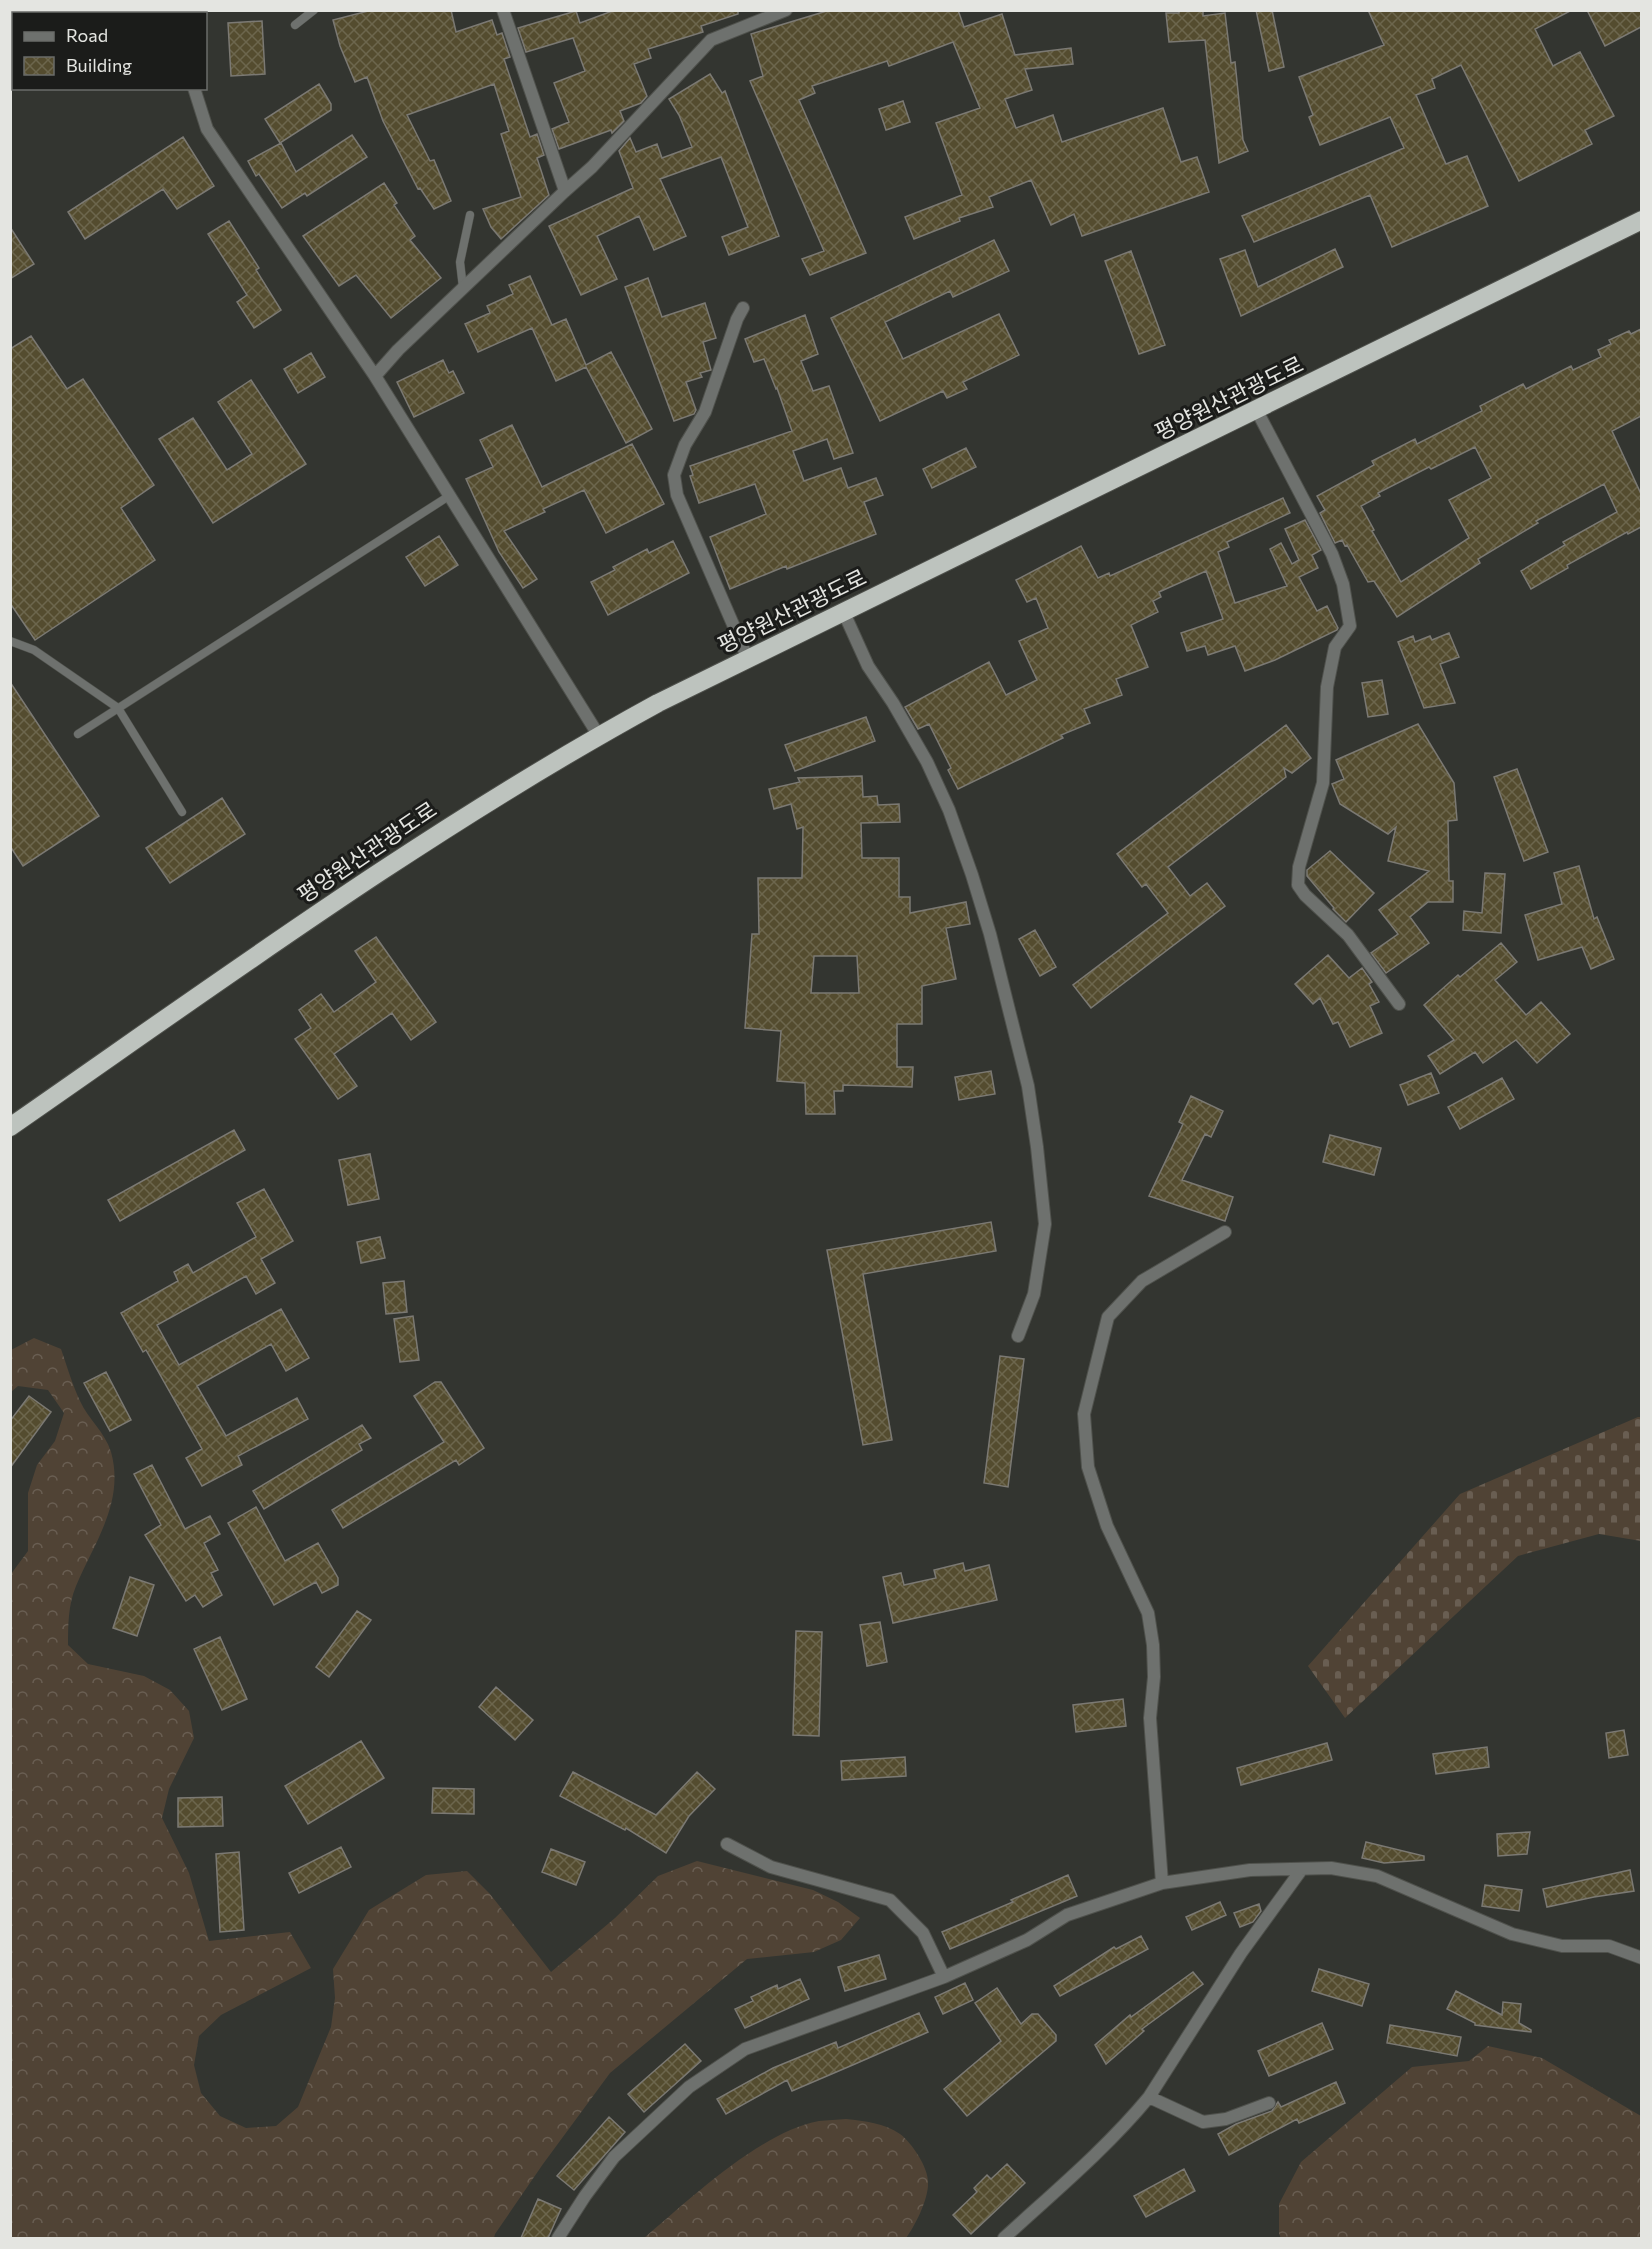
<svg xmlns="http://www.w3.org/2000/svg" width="1652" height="2249" viewBox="0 0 1652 2249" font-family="Commissioner,'Noto Sans KR',sans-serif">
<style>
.forest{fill:url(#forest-crowns)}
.cemetery{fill:url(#cemetery-stones)}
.building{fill:url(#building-cross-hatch);stroke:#7b7973;stroke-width:1.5;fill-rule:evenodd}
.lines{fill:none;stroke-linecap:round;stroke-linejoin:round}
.lane-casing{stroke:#4f514c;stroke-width:9}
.street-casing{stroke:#4f514c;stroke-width:14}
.highway-casing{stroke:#4f514c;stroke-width:20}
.lane{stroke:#6e716e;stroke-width:8}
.street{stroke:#6e716e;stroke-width:12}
.highway{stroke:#bdc3be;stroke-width:18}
.labels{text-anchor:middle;stroke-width:6;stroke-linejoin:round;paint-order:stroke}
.street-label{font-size:22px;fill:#e4e5e1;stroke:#1b1c1a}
</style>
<defs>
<pattern id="forest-crowns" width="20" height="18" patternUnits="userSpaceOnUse" patternTransform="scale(1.5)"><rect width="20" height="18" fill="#504335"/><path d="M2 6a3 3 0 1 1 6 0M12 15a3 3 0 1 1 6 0" fill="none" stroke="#695e52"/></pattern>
<pattern id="cemetery-stones" width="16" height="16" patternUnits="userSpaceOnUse" patternTransform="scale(1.5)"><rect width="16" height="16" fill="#504335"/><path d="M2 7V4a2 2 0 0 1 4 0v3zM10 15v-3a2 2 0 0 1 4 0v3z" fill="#695e52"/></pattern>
<pattern id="building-cross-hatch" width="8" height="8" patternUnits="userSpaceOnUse" patternTransform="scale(1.5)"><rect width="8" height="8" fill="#544c2f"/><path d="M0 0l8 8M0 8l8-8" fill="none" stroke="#6c664d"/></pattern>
</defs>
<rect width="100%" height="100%" fill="#333530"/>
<path class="forest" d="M34,1338l27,11c6,17 11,35 19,52 8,18 25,31 31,51 14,50 -17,91 -35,134 -8,19 -8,40 -8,59l20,19 56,12 26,14 19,21 5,27 -25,51 -7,29 27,55 20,68 81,-9 21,36 -90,47 -22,21 -5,29 7,28 19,23 26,12 30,-2 22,-19 33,-80 4,-29 -2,-29 36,-59 57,-35 41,-4 23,23 61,78 64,-54 43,-42 39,-15 116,29 25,12 22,16 -19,22 -27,12 -67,7 -137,114 -67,91 -48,70 -1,4h-483v-664l17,-23v-58l9,-28 18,-24 9,-28 -16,-23 -30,-4 -7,6v-42z
M1488,2046l54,12 99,58v122h-360l-2,-4v-30l22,-42 111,-95 57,-6z
M846,2119c19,2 38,4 54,15 12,9 28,33 28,48 1,16 -13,44 -22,56h-262c45,-38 116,-106 175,-117 9,-1 18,-1 27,-2z"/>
<path class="cemetery" d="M1638,1417h3v124l-42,-7 -81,22 -173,162 -37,-52 152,-172z"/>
<path class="building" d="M372,10h79l5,22 36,-12 5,15 5,-2 8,24 -6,2 26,78 7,-3 7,21 -7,3 12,37 -48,44 -10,-12 -8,-18 38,-12 -20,-63 8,-3 -15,-47 -87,31 23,46 4,-1 17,41 -17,8 -14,-21 -2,1 -35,-68 -16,-44 -12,5 -15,-36 -7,-26z
M615,10h123v4l-37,12 2,6 -55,17 3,9 -17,6 13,32 -6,7 -21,8 4,10 -12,12 -1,-3 -52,19 -7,-20 17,-7 -15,-39 31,-12 -12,-33 -47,14 -8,-24 58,-17 4,12z
M830,10h128l6,17 38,-13 13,41 56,-7 2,16 -48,5 7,21 -27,9 11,29 37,-13 9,27 101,-34 18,54 16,-5 12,35 -127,44 -8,-22 -23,11 -20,-45 -42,17 4,10 -34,11 1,3 -46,18 -9,-22 57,-22 -26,-72 44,-15 -27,-66 -64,24 -2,-5 -75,25 3,7 -16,7 67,153 -56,22 -8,-16 22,-8 -74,-170 13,-5 -12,-42z
M1179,10h24v6l22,-3 6,50 4,-1 8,78 5,11 -29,12 -14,-123 -36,2 -3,-29h13z
M1256,10h16l12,57 -15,4z
M1368,10h204l-37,19 18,37 27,-14 34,64 -29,14 7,14 -73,37 -58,-116 -29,14 3,9 -19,7 30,69 21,-8 21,50 -96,41 -22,-52 -116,47 -12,-26 162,-68 -14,-31 -70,28 -11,-28 4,-2 -14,-38 85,-32z
M1587,10h54v17l-36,19z
M262,21l3,53 -34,2 -3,-53z
M710,74l12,19 3,-2 54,145 -50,19 -7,-18 26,-10 -27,-70 -61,22 26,57 -32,14 -15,-34 -42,20 20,43 -36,16 -32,-69 84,-38 -14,-37 11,-13 6,14 21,-8 5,14 30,-11 -13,-32 -10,-16z
M319,84l12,20v6l-51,33 -15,-24z
M903,101l7,21 -24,8 -7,-21z
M352,135l15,22 -60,39 -2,-3 -23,15 -23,-34 -3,2 -8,-15 33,-18 15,29z
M183,137l31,49 -37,23 -14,-20 -78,50 -17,-27z
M384,183l13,20 -3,2 21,31 -5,4 31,38 -50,40 -35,-43 -17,11 -36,-50z
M229,221l30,47 -3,2 25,40 -27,18 -17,-26 10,-7 -39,-61z
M10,227l24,37 -24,15z
M994,240l15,31 -56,26 -3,-6 -65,31 18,37 96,-45 20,41 -56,27 4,7 -20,9 -4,-7 -63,30 -49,-103z
M1335,249l8,18 -102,49 -21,-57 25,-9 13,37z
M1131,251l34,94 -26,9 -34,-93z
M530,276l22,49 14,-6 20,46 25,-13 41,77 -26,14 -40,-76 -30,14 -24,-53 -54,24 -13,-28 25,-11 -3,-7 26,-12 -4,-9z
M648,278l14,39 43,-14 11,35 -13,4 8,28 -11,3 2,4 -16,5 10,28 -2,4 -20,7 -49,-134z
M805,315l13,39 -17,7 12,30 16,-5 24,67 -19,6 -7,-20 -34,12 11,30 37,-13 7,20 28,-10 7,17 -19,7 12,32 -89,35 -1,-3 -56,23 -20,-52 56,-23 -11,-30 -56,19 -9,-27 3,-1 -3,-9 102,-35 -15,-43 -1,1 -12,-30 -10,3 -9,-23z
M1641,329v87l-29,15 29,63v33l-13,7 -1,-2 -60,33 1,3 -37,21 -10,-18 44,-26 -2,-3 54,-30 -13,-28 -68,37 2,2 -60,36 2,4 -83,54 -23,-36 -6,1 -21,-37 -2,1 -3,-6 -7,3 -15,-30 5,-3 -8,-14 57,-31 -2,-4 43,-22 2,5 65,-33 -2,-5 43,-22 3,5 45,-23 2,4 28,-13 -3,-7 13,-6 -2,-4 20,-9 2,3zM1475,447l16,31 -42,22 20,38 -68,44 -29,-51 2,-1 -13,-24 19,-10 -2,-3 51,-26 2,2z
M31,336l36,53 16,-10 71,106 -33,23 34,52 -120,80 -25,-37v-254z
M311,353l14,24 -27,16 -14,-24z
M443,360l6,13 4,-2 11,22 -50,24 -17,-35z
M251,380l55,84 -93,59 -54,-84 34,-21 34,52 25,-16 -34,-52z
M512,425l30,62 90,-43 32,60 -58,29 -22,-43 -41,19 2,3 -41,19 33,48 -14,9 -24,-36 -33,-73 27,-12 -13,-27z
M966,448l10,19 -44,21 -9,-19z
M1283,498l7,15 -63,29 2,5 -11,5 17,51 52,-17 -17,-37 11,-6 11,21 7,-4 -14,-31 20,-9 16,30 -9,5 6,13 -19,9 18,34 10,-5 11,22 -1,2 -62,30 -30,11 -10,-25 -27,9 -3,-9 -18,5 -6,-18 42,-14 -17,-48 -47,21 2,5 -8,4 5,11 -27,13 17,42 -32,12 6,16 -38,14 6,14 -29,12 2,3 -105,51 -10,-19 3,-2 -22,-44 -11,5 -13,-22 84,-45 17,33 31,-15 -18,-39 29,-13 -12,-30 -9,4 -11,-22 65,-34 17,32 11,-5 1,3z
M439,536l19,29 -33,21 -19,-29z
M673,541l16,32 -81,42 -17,-33 24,-12 -2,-3 34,-18 2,4z
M1449,633l10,24 -19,7 15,39 -31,5 -26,-66 15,-6 2,6 15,-6 2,4z
M1382,680l6,34 -20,3 -6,-34z
M10,682l89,134 -76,50 -13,-20z
M866,717l9,24 -80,30 -10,-26z
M1418,724l36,59 3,37 -9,1 1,60h4v21h-25l-18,15 19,26 -43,30 -15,-20 27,-19 -19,-24 50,-39 -41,-10 8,-34 -8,7 -48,-30 -8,-20 12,-5 -8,-19z
M1286,725l25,33 -19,15 -8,-5 2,9 -118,90 22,29 17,-13 18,23 -134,102 -18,-23 95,-72 -22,-29 -4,3 -25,-33z
M1517,769l31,83 -24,9 -30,-84z
M862,776l1,21 14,-1 1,9 21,-1 1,18 -39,1 1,35h37v39h11v16l56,-11 4,22 -24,4 10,51 -34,7v38h-25v43h16l-1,20 -69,-2v6h-9l1,23h-29l-1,-31 -28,-2 4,-50 -36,-3 7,-94h7l-1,-56h44l1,-51 -6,2 -6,-25 -17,5 -5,-20 31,-7 -2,-4zM814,956h43l2,37h-48z
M222,798l23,36 -75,49 -24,-35z
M1330,851l44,42 -28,29 -13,-13 1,-1 -27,-32v-6z
M1579,866l15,53 3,-2 17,42 -23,10 -9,-22 -44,13 -13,-45 37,-11 -8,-31z
M1485,873l20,1 -4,59 -38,-3 1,-19 18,2z
M1035,930l21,37 -16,9 -21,-37z
M376,937l60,85 -25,18 -19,-27 -58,41 23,32 -19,13 -43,-60 16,-11 -12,-18 22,-16 13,18 42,-30 -21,-31z
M1501,943l16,19 -22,18 31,35 15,-13 29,32 -33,29 -21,-23 -33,23 -8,-11 -35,22 -12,-18 26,-16 -30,-35 34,-30 2,2z
M1328,955l21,23 13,-10 10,14 -3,2 10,18 -9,4 12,27 -32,14 -12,-25 -5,2 -13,-26 -7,6 -18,-20z
M991,1071l4,23 -36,6 -4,-23z
M1431,1073l8,20 -31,12 -8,-20z
M1502,1078l12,21 -54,30 -12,-22z
M1191,1096l32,15 -12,26 -6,-3 -23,46 51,17 -8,24 -76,-25 34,-72 -4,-2z
M234,1130l11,20 -125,71 -12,-21z
M1330,1135l51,13 -7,27 -51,-13z
M370,1154l9,45 -31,6 -9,-45z
M264,1189l29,52 -32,18 14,24 -19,11 -10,-18 -89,49 22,40 102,-56 28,49 -23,13 -15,-27 -74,42 29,50 71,-38 11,21 -70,37 4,9 -40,21 -16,-28 16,-9 -56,-99 -3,2 -22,-39 57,-32 -4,-9 14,-8 5,9 63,-36 -19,-34z
M991,1222l5,29 -133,23 29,166 -29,5 -36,-195z
M380,1237l5,21 -24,5 -4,-21z
M404,1281l3,31 -21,2 -3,-31z
M413,1316l6,44 -19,2 -6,-43z
M1000,1356l24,3 -16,128 -24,-4z
M106,1372l25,48 -21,11 -26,-48z
M435,1382h6l43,66 -25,17 -3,-5 -113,68 -11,-18 112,-68 -30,-46z
M29,1396l22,16 -41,56v-47z
M362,1425l9,13 -12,6 3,6 -98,59 -11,-18z
M152,1465l33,64 25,-13 10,18 -16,9 14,27 -7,3 11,22 -19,12 -8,-12 -9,6 -41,-66 16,-10 -27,-51z
M256,1507l29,54 33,-18 20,35v7l-16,8 -6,-11 -42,23 -46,-82z
M963,1563l2,8 24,-6 8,35 -104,23 -10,-46 18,-4 3,12 32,-7 -2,-8z
M130,1577l24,8 -17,51 -24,-8z
M357,1611l14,9 -42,57 -13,-10z
M880,1622l7,40 -20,4 -7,-41z
M796,1631l26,1 -3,104 -26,-1z
M220,1637l27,62 -25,11 -28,-61z
M496,1687l37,33 -18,20 -36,-33z
M1123,1699l3,27 -50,6 -3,-27z
M1624,1730l4,25 -19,3 -3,-25z
M361,1741l23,37 -76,46 -23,-38z
M1327,1743l5,17 -91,25 -4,-17z
M1487,1747l2,20 -53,7 -3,-20z
M905,1757l1,19 -64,4 -1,-19z
M573,1772l83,43 41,-43 18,17 -26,27 -23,37 -40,-25 -1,2 -65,-34z
M433,1788l41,1v25l-42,-1z
M222,1797l1,29 -45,1v-29z
M1530,1832l-3,22 -29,2 -1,-22z
M1366,1842l58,14v4l-40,3 -22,-5z
M341,1847l10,20 -52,26 -10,-20z
M551,1849l34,13 -9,23 -34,-13z
M239,1852l5,78 -24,2 -4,-78z
M1630,1870l4,21 -40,6 -47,10 -4,-18z
M1068,1875l9,21 -127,53 -8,-17 71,-30 -2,-2z
M1485,1885l37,5 -3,21 -37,-5z
M1220,1902l6,13 -34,15 -6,-13z
M1259,1904l2,7 -8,11 -13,5 -6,-14z
M1141,1936l7,13 -88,47 -6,-10 60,-39 2,2z
M879,1955l7,24 -41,12 -7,-24z
M1319,1969l50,15 -7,22 -50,-15z
M1193,1972l10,12 -61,45 2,2 -38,33 -11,-19 35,-30 1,2z
M800,1979l9,20 -64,29 -10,-19 18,-8 -2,-4 26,-12 1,4z
M965,1983l8,17 -30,14 -8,-17z
M997,1988l24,36 11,-10h6l18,21v6l-89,75 -23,-27 57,-48 -26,-38z
M1456,1991l46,24 1,-13 18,2 -2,19 12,7v2l-56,-7v-2l-28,-14z
M919,2013l9,19 -73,32 -63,27 -5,-11 -61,34 -9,-15 56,-31 63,-26 2,6z
M1322,2023l11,26 -64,27 -11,-25z
M1390,2025l71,12 -4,19 -70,-13z
M685,2044l16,17 -57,51 -16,-18z
M1336,2082l9,21 -46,20 -2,-4 -68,36 -11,-21 18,-10 36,-13 6,-9 3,5z
M609,2117l16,15 -51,58 -17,-14z
M1007,2164l18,19 -54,51 -18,-19 24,-23 -3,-4 13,-13 4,4z
M1184,2169l11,22 -49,26 -12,-21z
M538,2199l23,10 -13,29h-27z"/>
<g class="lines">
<g class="lane-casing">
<path id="lane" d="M295,25l19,-15
M463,288l-3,-26 10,-47
M10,641l24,9 84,58 64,104
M78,734l371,-238"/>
</g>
<g class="street-casing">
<path id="street" d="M503,10l62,181
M196,14l1,-4
M194,88l13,41 168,247 224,360
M743,308l-6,11 -32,93 -20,33 -11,30 3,20 71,164
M375,376l23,-26 167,-159 27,-24 119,-127 75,-30
M1257,411l75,143 11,30 7,42 -15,21 -8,40 -4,96 -24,84 -1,18 7,10 43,40 51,69
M844,613l24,53 25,37 34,59 22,48 23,65 18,59 38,152 9,61 8,77 -11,70 -16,42
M727,1844l44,23 119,33 33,33 21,44
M1162,1883l-12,-165 4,-41 -1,-32 -5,-32 -41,-87 -19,-59 -4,-53 24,-97 34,-36 83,-49
M1149,2097l54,25 23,-3 43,-16
M558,2238l27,-42 29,-39 75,-70 56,-38 199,-72 83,-37 40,-25 95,-32 88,-13 81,-2 46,8 135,58 50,12h47l33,12
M1004,2238c49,-45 102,-89 145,-141l92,-144 61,-84"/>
</g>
<g class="highway-casing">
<path id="highway" d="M10,1127c212,-147 421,-300 648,-424l984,-483"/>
</g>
<use href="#lane" class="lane"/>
<use href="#street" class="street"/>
<use href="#highway" class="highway"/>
</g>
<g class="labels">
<g class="street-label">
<text transform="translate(1229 398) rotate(-26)" y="8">평양원산관광도로</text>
<text transform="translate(792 611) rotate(-26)" y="8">평양원산관광도로</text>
<text transform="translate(367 852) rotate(-34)" y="8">평양원산관광도로</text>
</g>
</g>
<rect width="1652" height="2249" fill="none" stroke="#e4e5e1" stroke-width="24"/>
<rect x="12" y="12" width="195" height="78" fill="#1b1c1a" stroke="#6b6c6a" stroke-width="1.5"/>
<rect x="24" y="32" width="30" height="9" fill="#6e716e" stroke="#6b6c6a" stroke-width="1.5"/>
<text x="66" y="42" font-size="18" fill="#e4e5e1">Road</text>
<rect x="24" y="57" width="30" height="18" fill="url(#building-cross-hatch)" stroke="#6b6c6a" stroke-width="1.5"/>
<text x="66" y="72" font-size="18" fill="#e4e5e1">Building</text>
</svg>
